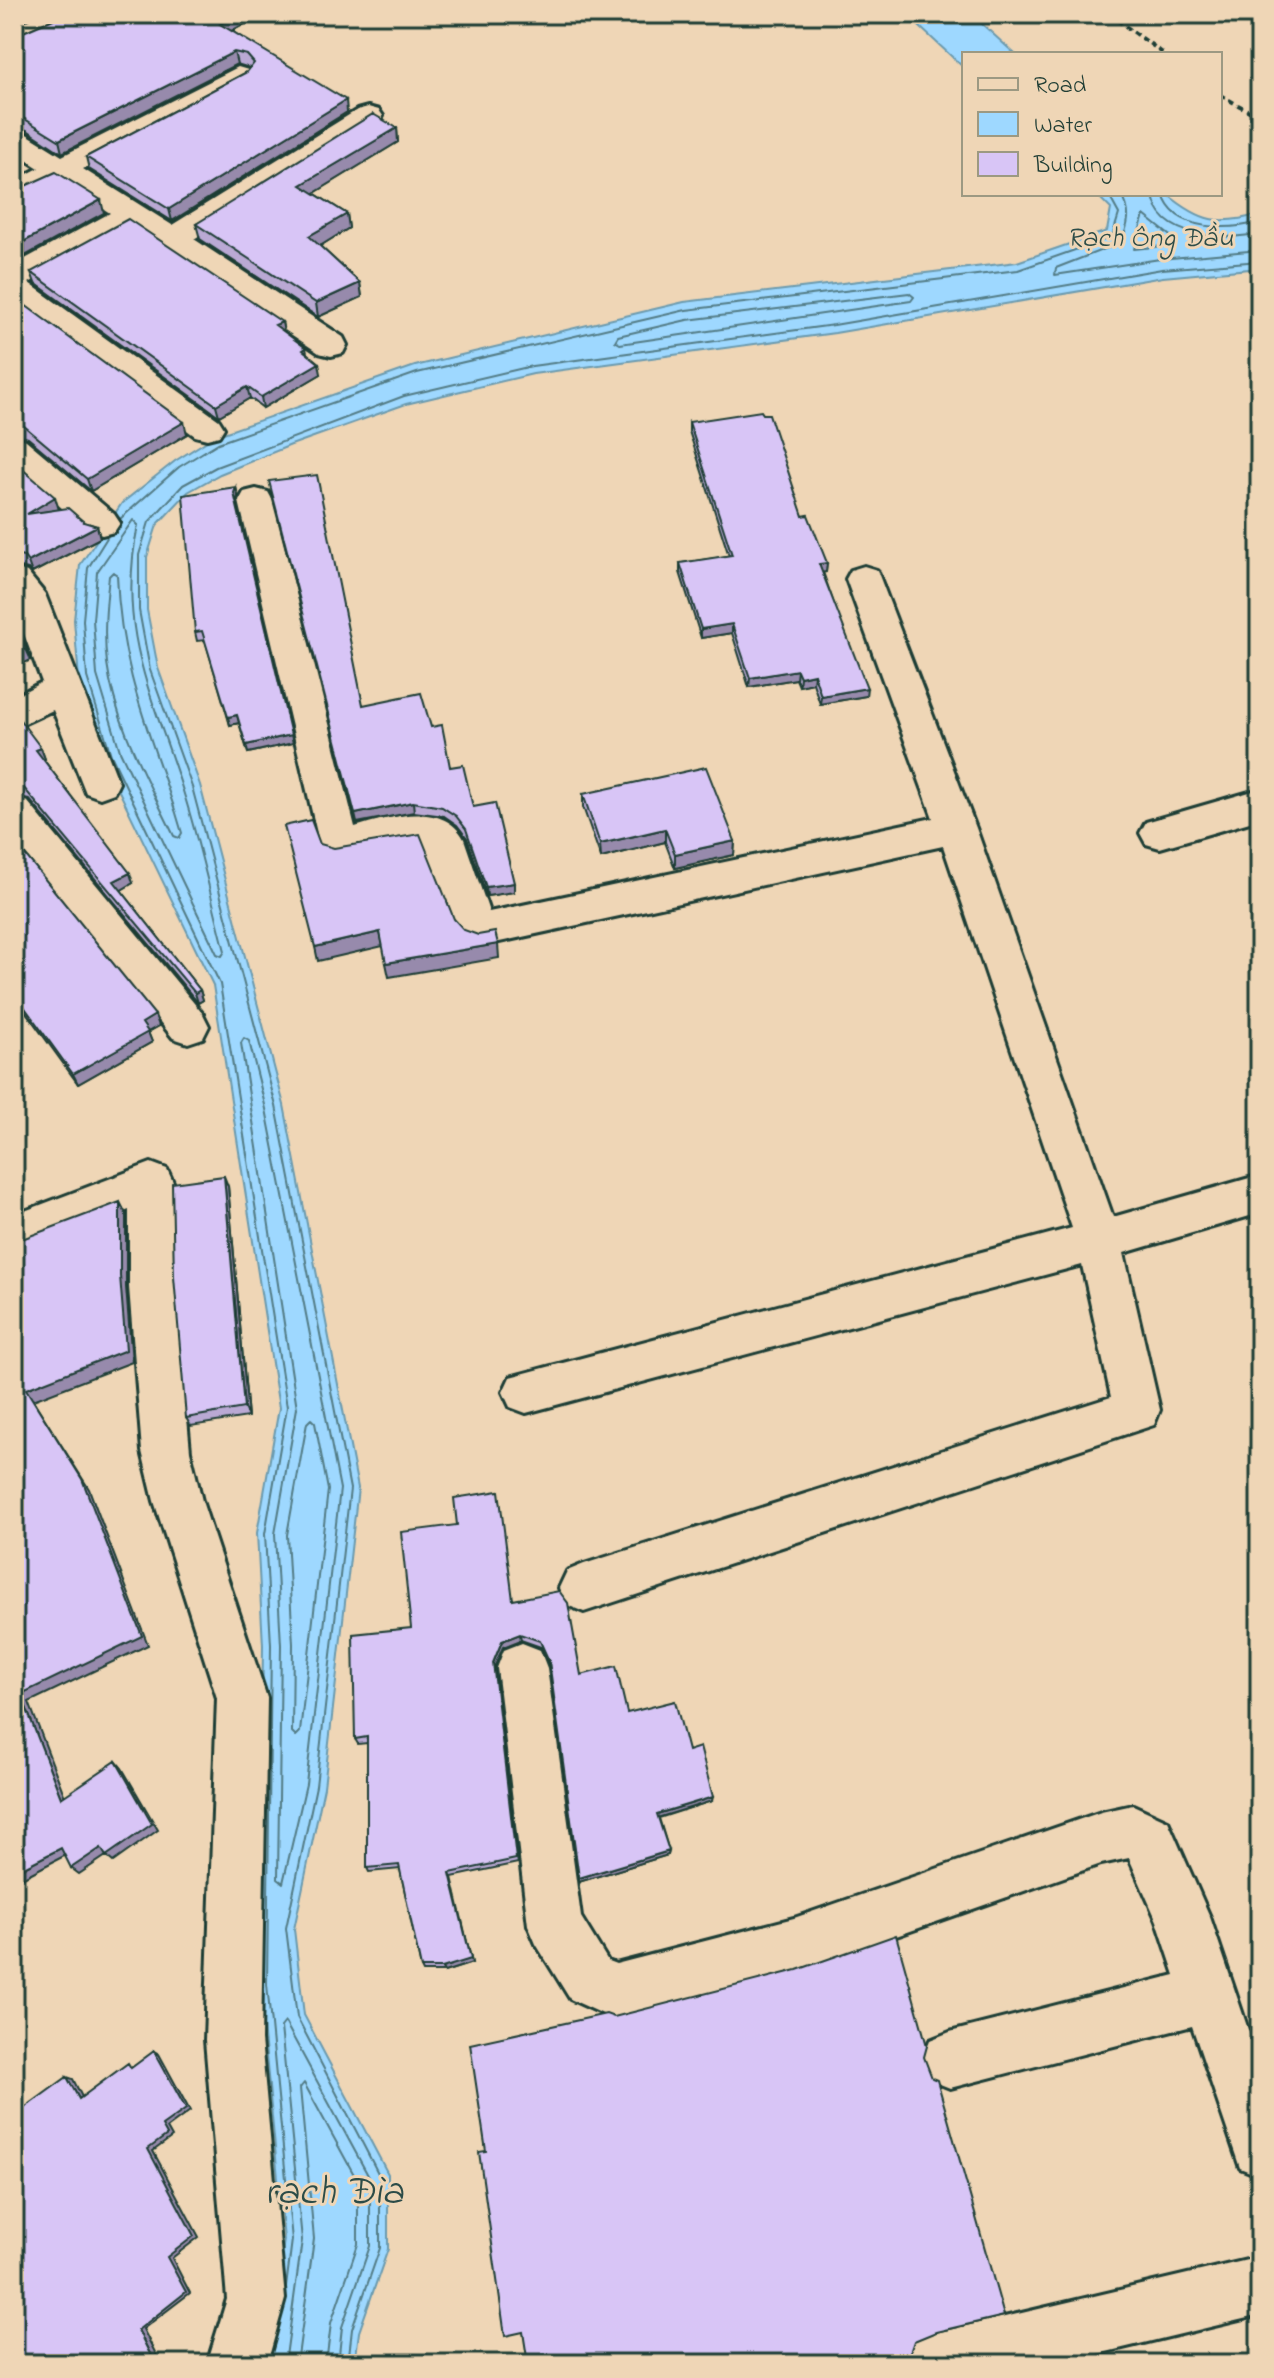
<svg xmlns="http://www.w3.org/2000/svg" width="1274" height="2378" viewBox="0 0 1274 2378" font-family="'Indie Flower',sans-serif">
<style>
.water{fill:#9ed8ff;stroke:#6b9aae;stroke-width:2}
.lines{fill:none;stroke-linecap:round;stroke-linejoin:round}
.shore{stroke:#527b85;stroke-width:2}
.minor-casing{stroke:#1f3d34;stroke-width:6}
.path{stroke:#1f3d34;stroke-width:4;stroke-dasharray:6 4;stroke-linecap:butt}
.minor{fill:#efd6b6;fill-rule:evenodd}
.wall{fill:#baa9d4;stroke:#1f3d34;stroke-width:2}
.shaded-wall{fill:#978aac;stroke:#1f3d34;stroke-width:2}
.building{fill:#d8c5f6;stroke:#1f3d34;stroke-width:2}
.labels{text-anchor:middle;stroke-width:6;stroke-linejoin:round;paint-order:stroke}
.far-water-label{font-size:28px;font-style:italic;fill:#2c4c48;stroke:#efd6b6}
.near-water-label{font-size:40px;font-style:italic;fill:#2c4c48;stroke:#efd6b6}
</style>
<rect width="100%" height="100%" fill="#efd6b6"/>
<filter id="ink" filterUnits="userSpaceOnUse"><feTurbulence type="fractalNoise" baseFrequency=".0125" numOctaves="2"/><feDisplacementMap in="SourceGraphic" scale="16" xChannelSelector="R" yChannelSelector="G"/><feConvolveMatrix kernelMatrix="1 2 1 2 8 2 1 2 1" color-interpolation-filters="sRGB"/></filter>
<g filter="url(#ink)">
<path class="water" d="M906,14h65l44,40h-51v14z
M1096,194h71c34,28 51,32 93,20v54l-97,9 -328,56 -302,41 -127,30 -115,41 -71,29 -32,18 -31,33 -10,32v53l11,58 42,117 84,320 74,383 -34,299 -30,142 10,86 84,159v75l-29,83 -4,32h-89l18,-124 -25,-256 4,-339 -6,-112 22,-125 -66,-423 -110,-227 -24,-79 -5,-59 6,-55 42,-62 53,-42 40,-25 200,-70 269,-64 333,-40 90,-31 4,-22z"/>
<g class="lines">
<path class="shore" d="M1121,194c11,17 8,32 -1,49l-64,25 -1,7 105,-16 100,-9
M1153,194c5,46 74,47 107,39
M1163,194c11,39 67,36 97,28
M1144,215l30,24v6l-40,4z
M909,293l5,4 -3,4 -291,43 -5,-3 3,-5 69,-16z
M120,519l59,-52 39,-24 199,-70 269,-63 332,-40 94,-33 7,-23 -11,-20
M133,520l5,5c-22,107 14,168 45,266 17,53 28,107 42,160l-3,5 -5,-2 -97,-203 -23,-76 -4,-55 4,-48z
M108,536l-20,32 -5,52 4,57 24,78 109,229 67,423 -22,127 6,111 -4,339 25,256 -6,47
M113,572l4,3c3,91 31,154 59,238l6,20 -3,5 -5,-2c-26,-55 -59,-112 -67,-173 -4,-29 -1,-58 2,-87z
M244,1038l5,3 17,68 74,380 -34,295 -23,99 -5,-4 3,-234 -6,-111 22,-126 -56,-365z
M311,1419l4,4 13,67 -28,242 -4,4 -4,-4 1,-88 -6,-109 20,-112z
M285,2364l17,-124 -21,-213 4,-5 85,157v67l-28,81 -4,37
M297,2364l17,-125 -14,-151 4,-5 54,99v62l-27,79 -5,41
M348,2364l4,-35 28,-81v-71l-83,-160 -11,-89 30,-142 34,-297 -74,-383 -84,-319 -42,-117 -11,-60v-55l10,-33 34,-37 33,-18 188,-71 128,-30 302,-41 328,-56 98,-8"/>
<g class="minor-casing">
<path id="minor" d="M238,67l10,3 5,6 -5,6 -165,87 89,56 185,-115 11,-3 11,3 4,6 -4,6 -185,117 149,98 4,8 -4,8 -12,3 -12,-3 -188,-126 -102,56 190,137 5,8 -5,8 -12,3 -12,-3 -181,-132v-39l96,-52 -50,-32 -46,21v-21l25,-13 -25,-16v-22l11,3 37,23z
M14,436l12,4 88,74 6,9 -6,9 -12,3 -12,-3 -76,-65z
M256,489l12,3 5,9 82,326c34,-10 88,-27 109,12l25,73 444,-94 -87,-239 5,-9 13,-4 13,4 99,258 137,389 147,-42v38l-136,40 36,157 -6,15 -570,187 -17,-7 -8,-17 8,-17 17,-7 527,-167 -29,-132 -556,148 -16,-6 -7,-15 7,-15 562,-149 -129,-382 -462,100 -14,-5 -9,-10 -34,-86c-31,0 -71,21 -98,12l-6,-11 -81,-345 5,-9z
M14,568l13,4 18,22 74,189 -5,10 -14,5 -14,-5 -33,-83 -39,18v-31l28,-15 -28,-75z
M1260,789v30l-100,29 -14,-4 -6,-11 6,-11z
M14,798l14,4 175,212 6,12 -6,12 -15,5 -15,-5 -159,-197z
M151,1163l16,6 6,13 2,105 15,164 12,50 65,197 -6,342 24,259 -18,65h-60l20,-65 -22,-259 12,-342 -63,-197 -12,-50 -13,-164v-77l-115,45v-40z
M522,1643l18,7 7,18 34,249 27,44 8,3 178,-46 307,-106 32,-7 35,16 42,96 50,148v111l-20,-8 -48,-142 -242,62 -20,-8 -8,-20 8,-20 20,-8 225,-57 -18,-54 -28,-63 -28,6 -307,108 -180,47 -44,-20 -34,-55 -8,-19 -31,-257 7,-18z
M1260,2257v58l-204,49h-154l9,-21 21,-9z"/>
</g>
<path class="path" d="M1109,14l55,40
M1220,95l40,22"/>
<use href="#minor" class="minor"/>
</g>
<path class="wall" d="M65,14h198l-31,17 115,81 -175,109 -83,-52 -3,-12 161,-85 3,-4 -13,-4 -175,89 -35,-23 -13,-2v-92z
M397,128l1,14 -84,51 33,21 2,14 -29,18 40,37 2,14 -44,20 -118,-78 -4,-15z
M31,272l251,50 2,10 22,16 1,5 14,21 -58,34 -13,-10 -31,18 -184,-133z
M14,297l173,137 -96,57 -63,-53 -14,-4z
M689,422l114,94 24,47 -1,9h-3l43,124 -46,8 -7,-21 -14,3 -3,-7 -47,8 -17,-54 -31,5 -21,-66v-9l49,-7 -40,-125z
M14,462l45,47 25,13 13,4 3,12 -68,35 -4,-4 -14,-3z
M236,487l2,9 -2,6 57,241 -45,10 -9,-30 -9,2 -25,-85 -8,1 -2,-9z
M271,492l92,213 68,22 19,40 23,40 41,85 -27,4 -20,-58 -10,-13 -13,-9 -30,-4 -57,11z
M14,717l27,31 4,11 -1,1 89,123 -12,7 79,100 3,10 -5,3 -169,-204 -15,-3z
M583,794l152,47 -1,14 -59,13 -10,-26 -64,16 -18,-51z
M14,841l145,185 -11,6 4,10 -74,42 -58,-80 -5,3 -1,-2z
M228,1186l20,231 -57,9 -5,-8z
M513,1599l68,76 46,38 61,38 24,50 -53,17 10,33 -1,4 -89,27 -29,-215 -9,-20 -20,-7 -18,7 -9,21 24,195 -66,14 20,86 -28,9h-21l-2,-4 -21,-99 -31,3 -2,-4v-125l-9,1 -3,-5 56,-111z"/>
<path class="shaded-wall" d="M14,14h24l-24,12z
M238,14h25l-41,22 -2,-12z
M234,52l3,12 -175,89 -3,-13z
M346,100l1,12 -175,109 -3,-12z
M397,128l1,14 -95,58 -2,-15z
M101,200l3,13 -90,49v-15z
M347,214l2,14 -37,23 -3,-15z
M360,283l2,14 -44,20 -2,-14z
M282,322l2,11 -9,-8z
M319,363l2,11 -58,34 -2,-11z
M247,387l3,11 -31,18 -3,-11z
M184,422l3,12 -96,57 -4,-12z
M236,487l2,9 -2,6 -2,-9z
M55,497l4,13 -32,4z
M97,526l3,12 -68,35 -4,-11z
M827,563l-1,9 -7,1v-9z
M732,624v9l-31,5v-9z
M26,649l5,11 -17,8v-14z
M797,670l-1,9 -47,8 1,-9z
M814,674l-1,9 -14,3 1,-9z
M867,688l-1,8 -46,8 1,-8z
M237,715l2,8 -9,2 -2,-8z
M291,735l2,8 -45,10 -2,-8z
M41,748l4,11 -4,2 -5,-11z
M413,802l1,10 -57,11 -2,-9z
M665,829v13l-64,16 -1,-14z
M735,841l-1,14 -59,13v-14z
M130,873l3,10 -15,9 -4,-11z
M514,883v9l-27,4 -1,-9z
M380,932l3,14 -65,15 -3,-14z
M498,944l1,14 -110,19 -3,-14z
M200,990l3,10 -5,3 -3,-10z
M15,994l5,10 -5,3 -1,-3z
M155,1015l4,11 -13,7 -4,-10z
M148,1032l4,10 -74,42 -5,-10z
M224,1176l4,10 20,231 -4,-9z
M120,1202l6,12v73l6,75 -99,38 56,89 59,156 -119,57 39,103 -7,-7 -40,-104 5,-305 94,-113z
M520,1634l1,6 -18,7 -9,21 24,195 -25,-200 9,-22z
M116,1761l6,7 36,62 -45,32 -7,-6 -27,18 -8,-6z
M713,1797l-1,4 -55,17v-4z
M61,1848l7,6 -54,28v-10z
M669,1851l-1,4 -89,27v-4z
M450,1873l22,90 -28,9 -2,-4z
M154,2051l5,3 31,57 -23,17 5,9 -19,14 46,86 -27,21 18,35 -47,36 18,35h-6l-17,-34 29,-73 -19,-108 14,-23z
M67,2077l6,2 11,22 -5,-2z"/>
<path class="building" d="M65,14h173l-18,10 126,76 -177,109 -83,-52 161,-85 7,-9 -7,-8 -13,-3 -175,88 -36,-22 -9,-3v-79z
M373,114l24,14 -96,57 46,29 -38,22 51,47 -44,20 -120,-79z
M56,172l45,28 -87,47v-56z
M128,219l154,103 -7,3 31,23 -3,2 16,13 -58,34 -14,-10 -31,18 -185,-133z
M14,297l170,125 -97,57 -63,-53 -10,-3z
M761,411l2,3h6l34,102 5,-1 19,48 -8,1 48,124 -46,8 -7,-22 -14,3 -3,-7 -47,8 -18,-54 -31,5 -21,-66 52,-8 -43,-133z
M14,462l41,35 -28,17 41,-6 16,14 13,4 -69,36 -4,-5 -10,-2z
M317,475l46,230 58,-12 10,34 11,-2 8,42 13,-2 10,42 22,-4 19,80 -28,4 -20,-58 -10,-13 -14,-9 -29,-5 -58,12 -86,-333z
M236,487l-2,6 57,242 -45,10 -9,-30 -9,2 -26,-86 -7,1 -12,-137z
M14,625l7,9 5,15 -12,5z
M17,716l24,32 -5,2 94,123 -16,8 86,109 -5,3 -171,-205 -10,-3v-68z
M706,767l29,74 -60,13 -10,-25 -65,15 -17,-50z
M311,820l9,24 14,4 86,-14 34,85 10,11 14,5 17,-3 3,12 -112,19 -6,-31 -65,15 -31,-121z
M14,841l141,174 -13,8 6,9 -75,42 -58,-80 -1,1z
M224,1176l20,232 -58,10 -12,-141 -2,-94z
M120,1202v74l6,74 -100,39 56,90 60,157 -121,58 40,104 55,-37 36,63 -46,32 -5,-8 -30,20 -10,-20 -47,24v-630z
M499,1491l14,109 46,-9 9,12 13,72 35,-9 11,47 48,-12 13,50 12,-4 13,50 -56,17 12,37 -90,27 -30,-217 -9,-20 -20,-7 -18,7 -9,22 23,196 -66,14 21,86 -29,9h-21l-22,-103 -32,3v-131l-12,2 -2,-105 58,-6 -10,-96 56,-7 -3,-27z
M896,1935l31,111 -3,11 8,21 5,2 67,236 -68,16 -22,9 -8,23h-378l-5,-32 -18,4 -26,-184 7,-1 -16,-107 136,-30 8,3 183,-47z
M154,2051l32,58 -24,17 5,9 -19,14 46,87 -27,21 19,35 -48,38 17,34h-141v-240l5,-4 -3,-6 51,-37 12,22 49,-36 3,5z"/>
</g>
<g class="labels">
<g class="far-water-label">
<text x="1150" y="246">Rạch Ông Đầu</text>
</g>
<g class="near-water-label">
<text x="334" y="2203">rạch Đìa</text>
</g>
</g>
<rect width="1274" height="2378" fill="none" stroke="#efd6b6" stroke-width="48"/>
<rect x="24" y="24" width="1226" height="2330" fill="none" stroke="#1f3d34" stroke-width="3" filter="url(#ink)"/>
<rect x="962" y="52" width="260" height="144" fill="#efd6b6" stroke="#9c9982" stroke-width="2"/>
<rect x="978" y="78" width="40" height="12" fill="#efd6b6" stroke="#9c9982" stroke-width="2"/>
<text x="1034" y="92" font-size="24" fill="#1f3d34">Road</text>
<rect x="978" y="112" width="40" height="24" fill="#9ed8ff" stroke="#9c9982" stroke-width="2"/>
<text x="1034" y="132" font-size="24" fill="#1f3d34">Water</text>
<rect x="978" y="152" width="40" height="24" fill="#d8c5f6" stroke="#9c9982" stroke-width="2"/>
<text x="1034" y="172" font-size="24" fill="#1f3d34">Building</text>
</svg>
